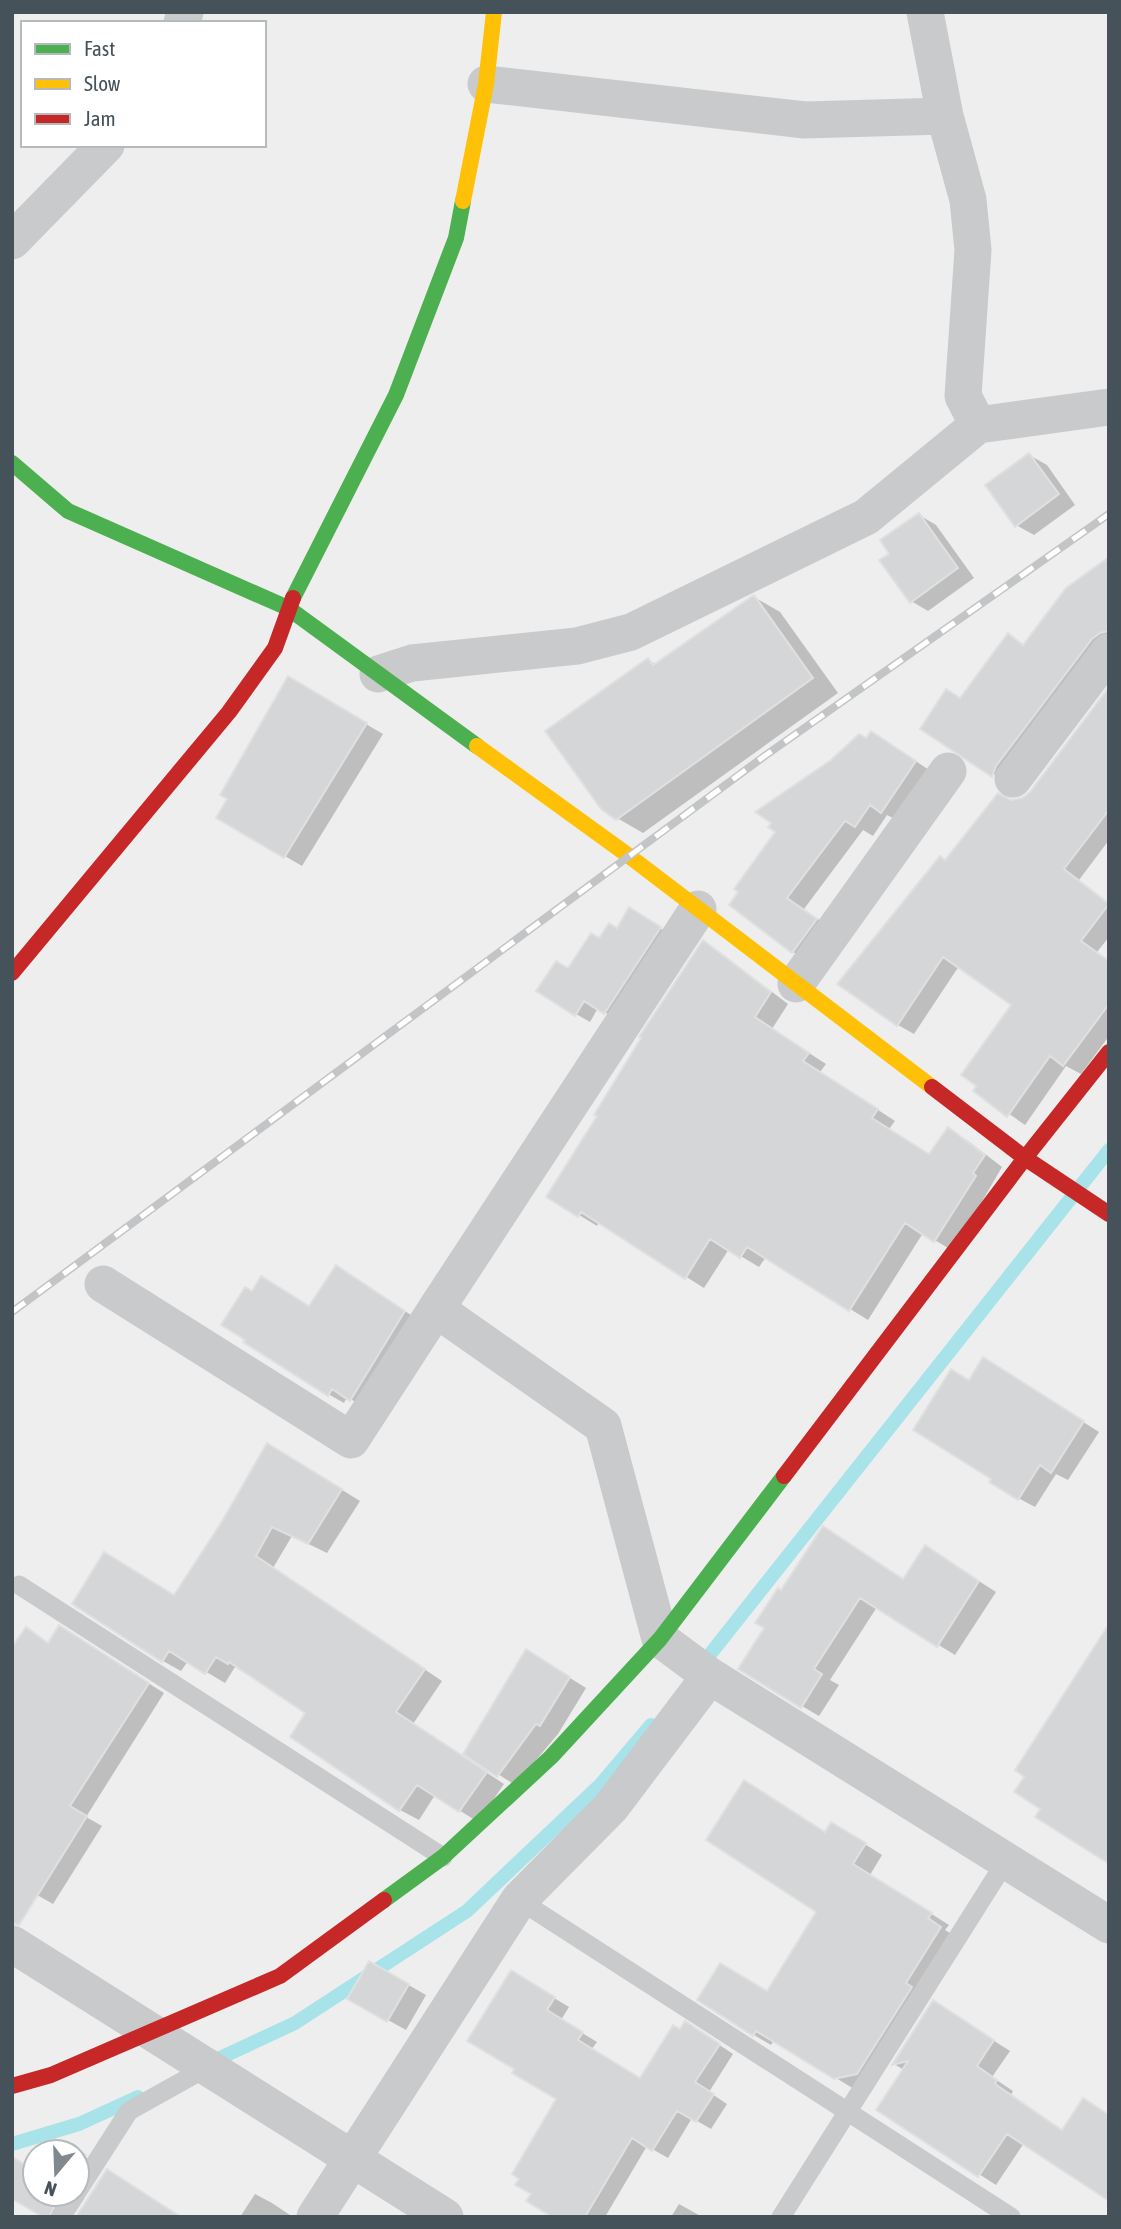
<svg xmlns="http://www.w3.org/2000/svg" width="1121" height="2229" viewBox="0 0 1121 2229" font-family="'Asap Condensed',sans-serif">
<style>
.shadow{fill:#0003}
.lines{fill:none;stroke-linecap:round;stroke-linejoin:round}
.stream{stroke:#a8e3ea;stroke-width:14}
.building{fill:#d5d6d7;stroke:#e0e0e1;stroke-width:2}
.lane{stroke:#c8cacc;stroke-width:19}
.street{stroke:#c8cacc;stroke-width:37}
.fast{stroke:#4caf50;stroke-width:16}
.slow{stroke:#ffc107;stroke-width:16}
.jam{stroke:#c62828;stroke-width:16}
.rail-casing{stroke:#c3c4c6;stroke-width:8}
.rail{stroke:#fff;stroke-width:5;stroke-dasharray:16;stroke-linecap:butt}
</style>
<rect width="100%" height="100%" fill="#efeeee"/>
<path class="shadow" d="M1029,455l18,10 28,40 -41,30 -18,-10z
M919,515l17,10 38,53 -46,33 -17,-10 -19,-47z
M1109,560v89l-100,135 -86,-56 38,-28 47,-64 17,9z
M754,597l26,15 58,81 -195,140 -26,-15 31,-158 9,5z
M289,679l94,55 -81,132 -84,-49z
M1109,690v150l-30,40 30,23v34l-12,15 12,9v75l-28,38 -15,-8 -41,59 -50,-35 38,-85 -54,-39 -45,68 -16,-9 113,-223 12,-2 8,-7z
M867,740l22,3 43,29 -33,49 -12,-6 -14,21 -10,-6 -59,79 29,21 -22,32 -18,-10 -62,-48z
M644,918l30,19 -55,84 -21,-13 -8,14 -14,-8 -7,-44 48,-40z
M703,942l18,11 67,51 -16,25 54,35 -6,8 75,49 -6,8 41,26 19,-26 18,11 35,27 -49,84 -30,-18 -55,87 -102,-63 -7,10 -30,-18 -25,39 -105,-66 -2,4 -49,-30z
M352,1276l68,45 -54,87 -19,-11 -3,6 -16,-9 -76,-101 58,15z
M1000,1369l99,63 -31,48 -12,-6 -21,33 -17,-9 -25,-20 -23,-95z
M287,1456l73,45 -33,52 -35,-17 -19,32 169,113 -29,43 91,60 -26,38 -43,-27 -16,25 -19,-10 -108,-73 15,-25 -72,-45 -10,16 -37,-22 -7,10 -18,-10 12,-65z
M943,1558l53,34 -41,63 -78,-48 -47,73 9,5 -20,31 -17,-10 -36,-78 16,-36 123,-12z
M26,1630l23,14 26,-7 89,56 -78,124 16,9 -49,78 -16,-9z
M543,1661l43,27 -28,46 -43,51 -50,-32z
M826,1833l23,1 33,21 -12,20 79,50 -4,5 13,8 -104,151 -80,-49 -3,5 -17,-10 14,-42 51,-82z
M370,1963l56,32 -20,35 -56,-31z
M526,1981l43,26 -8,13 36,22 -6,8 50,30 40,-49 19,1 33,22 -24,38 18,12 -16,25 -19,-11 -24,40 -21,-12 -42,71h-60l3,-5 -15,-18 25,-95z
M933,2002l77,49 -18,26 21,14 -2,4 52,36 21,-31 25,15v84l-85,-56 -28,42 -117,-75 25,-40 -10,-6z
M62,2142l31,20 -16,26v-36h-21z
M35,2154v40h39l-21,23h-6l-35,-20z
M255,2194l17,9 21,14h-53z
M679,2204l18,10 5,3h-31z"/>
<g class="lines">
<path class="stream" d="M700,1667l409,-517
M207,2064l88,-41 172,-112 134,-127 50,-59
M12,2144l67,-20 59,-27"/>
</g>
<path class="building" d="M1029,453l30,41 -44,33 -30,-42z
M919,513l39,55 -48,35 -31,-43 10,-6 -9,-14z
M1109,557v74l-9,2 -8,6 -96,127 -4,11 -72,-48 26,-40 14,9 48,-65 15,12 43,-57z
M754,595l59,83 -197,142 -15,-11 -56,-78 103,-73 5,7z
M288,676l79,47 -83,135 -68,-40 11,-19 -7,-4z
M1109,687v123l-45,59 45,35 -28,37 28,20v43l-46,62 -13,-10 -43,61 -34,-26 3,-5 -15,-11 50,-70 -68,-48 -46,69 -60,-42 103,-128 5,4 53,-67 13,7 11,-2 8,-6z
M871,731l45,30 -35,52 -11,-8 -15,22 -10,-6 -58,77 30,21 -25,34 -63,-48 9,-13 -4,-3 41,-57 -7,-5 3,-4 -16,-11 76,-52 28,-26 7,4z
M629,907l32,20 -57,87 -20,-13 -9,15 -39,-25 20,-30 12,7 23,-35 8,5 10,-15 8,5z
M703,940l68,52 -16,25 54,36 -6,8 75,48 -6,9 57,36 19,-27 37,28 -12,18 3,3 -42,66 -29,-19 -56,88 -102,-64 -7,11 -30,-19 -25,40 -104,-67 -3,5 -32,-20 51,-81 -3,-1 47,-77 -2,-1z
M336,1265l69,46 -55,90 -18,-12 -4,7 -85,-54 2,-2 -24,-15 24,-38 7,4 9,-15 48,30z
M983,1357l101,64 -33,52 -11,-8 -22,35 -29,-18 2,-3 -78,-49 38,-61 18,11z
M267,1443l75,46 -34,55 -36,-17 -16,29 169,113 -29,43 91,60 -28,40 -42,-27 -18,26 -109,-74 15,-24 -76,-51 -1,2 -12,-7 -11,17 -36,-23 -7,11 -90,-58 32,-52 70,43 47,-72z
M823,1526l80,53 22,-34 54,36 -42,66 -77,-49 -46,71 8,5 -21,34 -63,-39 26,-41 -9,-5 23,-35 3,2z
M1109,1624v240l-74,-47 5,-8 -26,-17 10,-15 -9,-7z
M59,1625l90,58 -79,123 17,10 -68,109 -7,-2v-276l14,-20 22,16z
M526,1649l44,28 -30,49 -4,-2 -39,53 -34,-23z
M744,1780l81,52 6,-10 35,21 -13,21 79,49 -4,5 13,9 -35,56 6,4 -55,87 -23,5 -78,-48 -3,5 -56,-36 23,-37 47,28 49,-79 -110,-72z
M369,1961l40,23 -22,38 -40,-23z
M511,1970l44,27 -8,13 36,22 -5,8 62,38 33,-53 7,4 5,-8 35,23 -25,38 19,12 -18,28 -19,-11 -25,40 -20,-13 -47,79h-33l-26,-16 5,-7 -16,-9 4,-6 -7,-5 44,-75 -44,-26 2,-4 -47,-28z
M933,2000l61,40 -17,26 20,14 -2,4 67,46 21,-32 26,17v86l-102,-67 -29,43 -102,-67 32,-49 -16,4z
M61,2140l25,15 -9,14v-17h-23z
M36,2148l7,4h-8v42h26l-12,23h-6l-31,-18v-42l14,8z
M107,2169l74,48h-105z"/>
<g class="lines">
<path class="lane" d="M19,1585l424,272
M519,1900l492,317
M77,2192l52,-81 77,-43
M61,2217l15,-23
M781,2217l225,-356"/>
<path class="street" d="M182,23l3,-11
M486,84l319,36 140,-4 -20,-104
M945,116l23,84 5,50 -10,146 15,29
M12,241l94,-96
M378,674l34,-11 165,-17 54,-14 235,-115 112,-92 131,-18
M1013,779l96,-127
M698,909l-262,400 167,117 57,213 50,37
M796,984l152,-213
M103,1284l248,156 85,-131
M12,1944l433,273
M315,2217l204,-317 92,-93 99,-131 399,249"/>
<path class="fast" d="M12,463l56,48 220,97 189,138
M293,598l103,-203 60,-157 7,-37
M384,1900l59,-43 108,-100 109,-118 124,-163"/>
<path class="slow" d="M463,201l23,-117 8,-72
M477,746l152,110 303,231"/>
<path class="jam" d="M12,973l217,-261 46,-64 18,-50
M932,1087l93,71 84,56
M784,1476l241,-318 84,-106
M12,2086l39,-11 229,-99 104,-76"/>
<g class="rail-casing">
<path id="rail" d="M12,1312l754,-557 343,-241"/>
</g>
<use href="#rail" class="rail"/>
</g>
<rect width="1121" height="2229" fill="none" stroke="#46525a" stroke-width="28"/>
<rect x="21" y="21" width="245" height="126" fill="#ffffff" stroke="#b5babd" stroke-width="2"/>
<rect x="35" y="44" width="35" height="10" fill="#4caf50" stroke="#b5babd" stroke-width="2"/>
<text x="84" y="56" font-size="21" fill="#46525a">Fast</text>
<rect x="35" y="79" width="35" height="10" fill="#ffc107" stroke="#b5babd" stroke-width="2"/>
<text x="84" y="91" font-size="21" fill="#46525a">Slow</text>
<rect x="35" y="114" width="35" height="10" fill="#c62828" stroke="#b5babd" stroke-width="2"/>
<text x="84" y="126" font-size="21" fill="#46525a">Jam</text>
<g transform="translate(56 2173) rotate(199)"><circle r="33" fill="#ffffff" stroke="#b5babd" stroke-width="2"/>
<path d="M0-5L12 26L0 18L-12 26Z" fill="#81898e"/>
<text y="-10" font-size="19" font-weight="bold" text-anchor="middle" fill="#46525a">N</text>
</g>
</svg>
